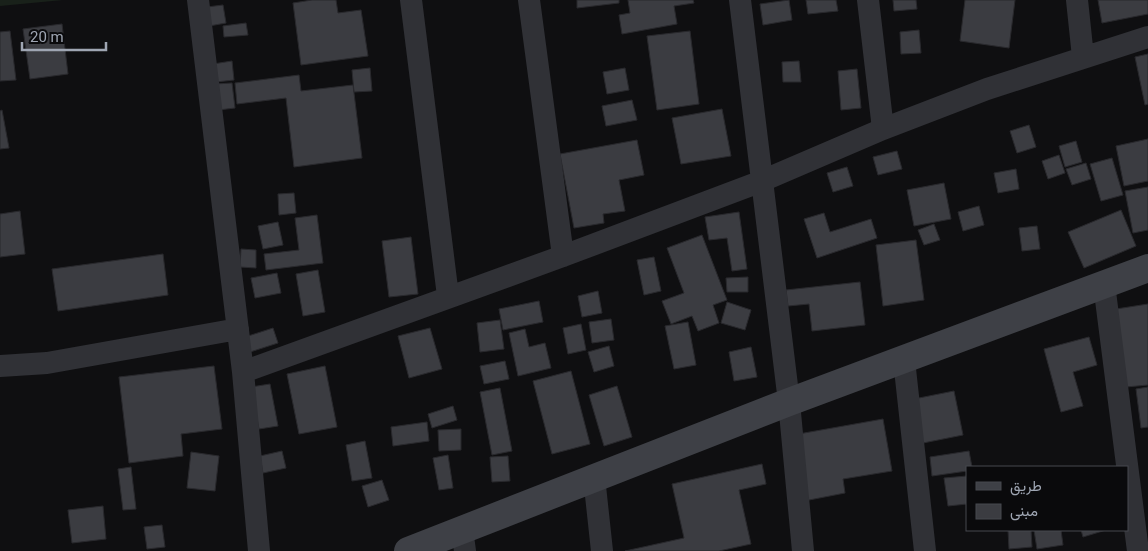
<svg xmlns="http://www.w3.org/2000/svg" width="1148" height="551" viewBox="0 0 1148 551" font-family="Roboto,Vazirmatn,sans-serif">
<style>
.green{fill:#19211a}
.building{fill:#3b3c41;stroke:#29292d}
.lines{fill:none;stroke-linecap:round;stroke-linejoin:round}
.street{stroke:#303136;stroke-width:22}
.secondary{stroke:#3e4046;stroke-width:28}
</style>
<rect width="100%" height="100%" fill="#0f0f11"/>
<path class="green" d="M0,0h63l-63,6z"/>
<path class="building" d="M312,0h24l2,13 23,-3 7,46 -67,9 -8,-62z
M577,0h42v3l-42,5z
M628,0h65l1,3 -20,3 3,18 -55,10 -3,-19 11,-2z
M789,0l3,20 -29,5 -3,-21z
M806,0h30l2,11 -30,3z
M893,0h23l1,9 -23,2z
M965,0h50l-6,48 -49,-7z
M1098,0h50v14l-46,9z
M223,5l3,18 -17,3 -2,-19z
M246,23l2,12 -24,2 -1,-11z
M62,24l6,50 -38,5 -7,-50z
M919,30l2,23 -20,1 -1,-22z
M10,31l6,49 -16,1v-49z
M690,31l9,73 -42,6 -10,-74z
M1148,54v50l-3,1 -10,-48z
M232,61l2,19 -18,2 -3,-18z
M799,61l2,21h-18l-1,-20z
M370,68l2,23 -18,1 -2,-22z
M625,68l4,22 -22,4 -4,-22z
M857,69l4,39 -20,2 -3,-39z
M299,75l2,16 52,-6 9,73 -68,9 -8,-69 -49,6 -2,-21z
M232,83l3,25 -17,2 -3,-26z
M632,100l5,20 -31,6 -4,-20z
M722,109l9,47 -50,8 -9,-46z
M2,110l7,38 -9,1v-38z
M1029,125l7,22 -19,6 -7,-22z
M1148,139v42l-24,5 -8,-40z
M637,140l7,35 -25,5 6,31 -22,3 1,9 -30,5 -14,-74z
M1076,141l6,21 -17,5 -6,-21z
M897,151l5,18 -24,6 -5,-18z
M1059,155l6,18 -17,6 -6,-18z
M1112,158l11,37 -22,6 -11,-37z
M1086,163l5,16 -19,6 -6,-16z
M847,167l6,19 -20,6 -6,-19z
M1016,169l3,20 -21,4 -4,-20z
M944,183l7,36 -37,7 -7,-36z
M1148,187v43l-15,3 -8,-42z
M294,193l2,20 -17,2 -1,-21z
M979,206l5,19 -21,6 -5,-19z
M1121,210l15,36 -52,22 -16,-36z
M20,211l5,43 -25,3v-43z
M739,212l8,57 -15,2 -5,-33 -18,2 -4,-23z
M824,213l6,19 41,-13 6,19 -60,20 -13,-39z
M317,215l6,48 -57,7 -2,-16 35,-4 -4,-32z
M278,222l5,23 -20,4 -5,-23z
M934,224l6,16 -16,5 -6,-15z
M1037,226l3,23 -18,2 -3,-23z
M702,235l25,65 -14,5 6,18 -21,8 -6,-15 -21,8 -9,-23 22,-8 -17,-45z
M411,237l7,57 -29,3 -7,-56z
M916,240l8,60 -41,6 -7,-61z
M241,249l15,1v18l-16,-1z
M163,254l5,41 -110,16 -6,-42z
M654,257l7,34 -17,4 -7,-35z
M318,270l7,42 -22,4 -7,-42z
M277,273l4,20 -26,5 -4,-20z
M748,277v15h-21l-1,-14z
M860,282l5,43 -53,6 -3,-27 -21,2 -2,-16z
M598,291l4,22 -20,4 -4,-21z
M539,301l4,21 -40,8 -4,-21z
M727,302l24,8 -6,20 -24,-7z
M1148,304v81l-22,2 -10,-78z
M611,319l3,21 -22,3 -3,-21z
M500,320l4,29 -24,3 -3,-29z
M688,322l8,43 -22,4 -9,-43z
M581,324l5,26 -18,4 -5,-26z
M273,328l5,15 -31,10 -5,-15z
M430,328l12,41 -33,9 -11,-42z
M525,329l4,18 16,-4 6,25 -33,8 -9,-43z
M1089,337l8,28 -24,7 10,34 -22,6 -17,-63z
M609,346l5,20 -20,6 -6,-20z
M751,347l6,30 -23,4 -5,-29z
M505,361l4,18 -25,5 -4,-18z
M214,366l8,63 -41,5 2,22 -54,7 -10,-86z
M325,366l12,61 -38,7 -12,-60z
M571,371l19,73 -38,10 -19,-73z
M270,384l8,42 -19,3 -8,-42z
M617,386l15,51 -28,9 -15,-51z
M1148,387v40l-7,1 -5,-39z
M500,388l12,63 -20,4 -12,-63z
M954,391l9,44 -45,9 -9,-44z
M453,406l4,14 -25,8 -4,-14z
M883,419l9,52 -49,8 2,14 -41,8 -11,-66z
M427,422l2,19 -36,5 -2,-19z
M461,429v21l-22,1 -1,-21z
M365,441l7,37 -20,3 -6,-36z
M282,451l4,17 -23,5 -3,-17z
M969,451l3,16h-5v4l-35,5 -2,-19z
M191,452l28,4 -4,35 -28,-3z
M448,455l5,33 -14,2 -6,-32z
M508,456l2,25 -18,1 -2,-25z
M762,464l4,20 -27,6 12,54 -32,7h-94l59,-13 -12,-54z
M131,467l5,42 -13,1 -5,-41z
M967,476v28l-19,2 -4,-28z
M382,480l7,20 -21,7 -6,-21z
M103,506l3,33 -34,4 -4,-33z
M162,525l3,22 -18,2 -3,-22z
M1008,530h23l1,17 -23,2z
M1034,530h27l2,15 -26,4z
M1081,530h25l-23,7z"/>
<g class="lines">
<path class="street" d="M198,0l45,372 16,179
M411,0l37,296
M529,0l34,256
M740,0l49,402 14,149
M868,0l15,129
M1077,0l6,57
M1104,284l34,267
M904,360l21,191
M0,366l47,-3 191,-34
M243,372l320,-116 199,-75 121,-52 104,-40 161,-52
M594,477l8,74
M462,529l3,22"/>
<path class="secondary" d="M408,551l381,-149 359,-134"/>
</g>
<rect x="966" y="466" width="162" height="65" fill="#0a0a0c" stroke="#46484f"/>
<rect x="976" y="482" width="25" height="8" fill="#3e4046" stroke="#46484f"/>
<text x="1010" y="491" font-size="15" fill="#9fa6b3">طريق</text>
<rect x="976" y="504" width="25" height="15" fill="#3b3c41" stroke="#46484f"/>
<text x="1010" y="516" font-size="15" fill="#9fa6b3">مبنى</text>
<path d="M22 42v8h84v-8" fill="none" stroke="#9fa6b3" stroke-width="2.5"/>
<text x="30" y="42" font-size="15" fill="#9fa6b3" stroke="#0a0a0c" stroke-width="4" paint-order="stroke">20 m</text>
</svg>
